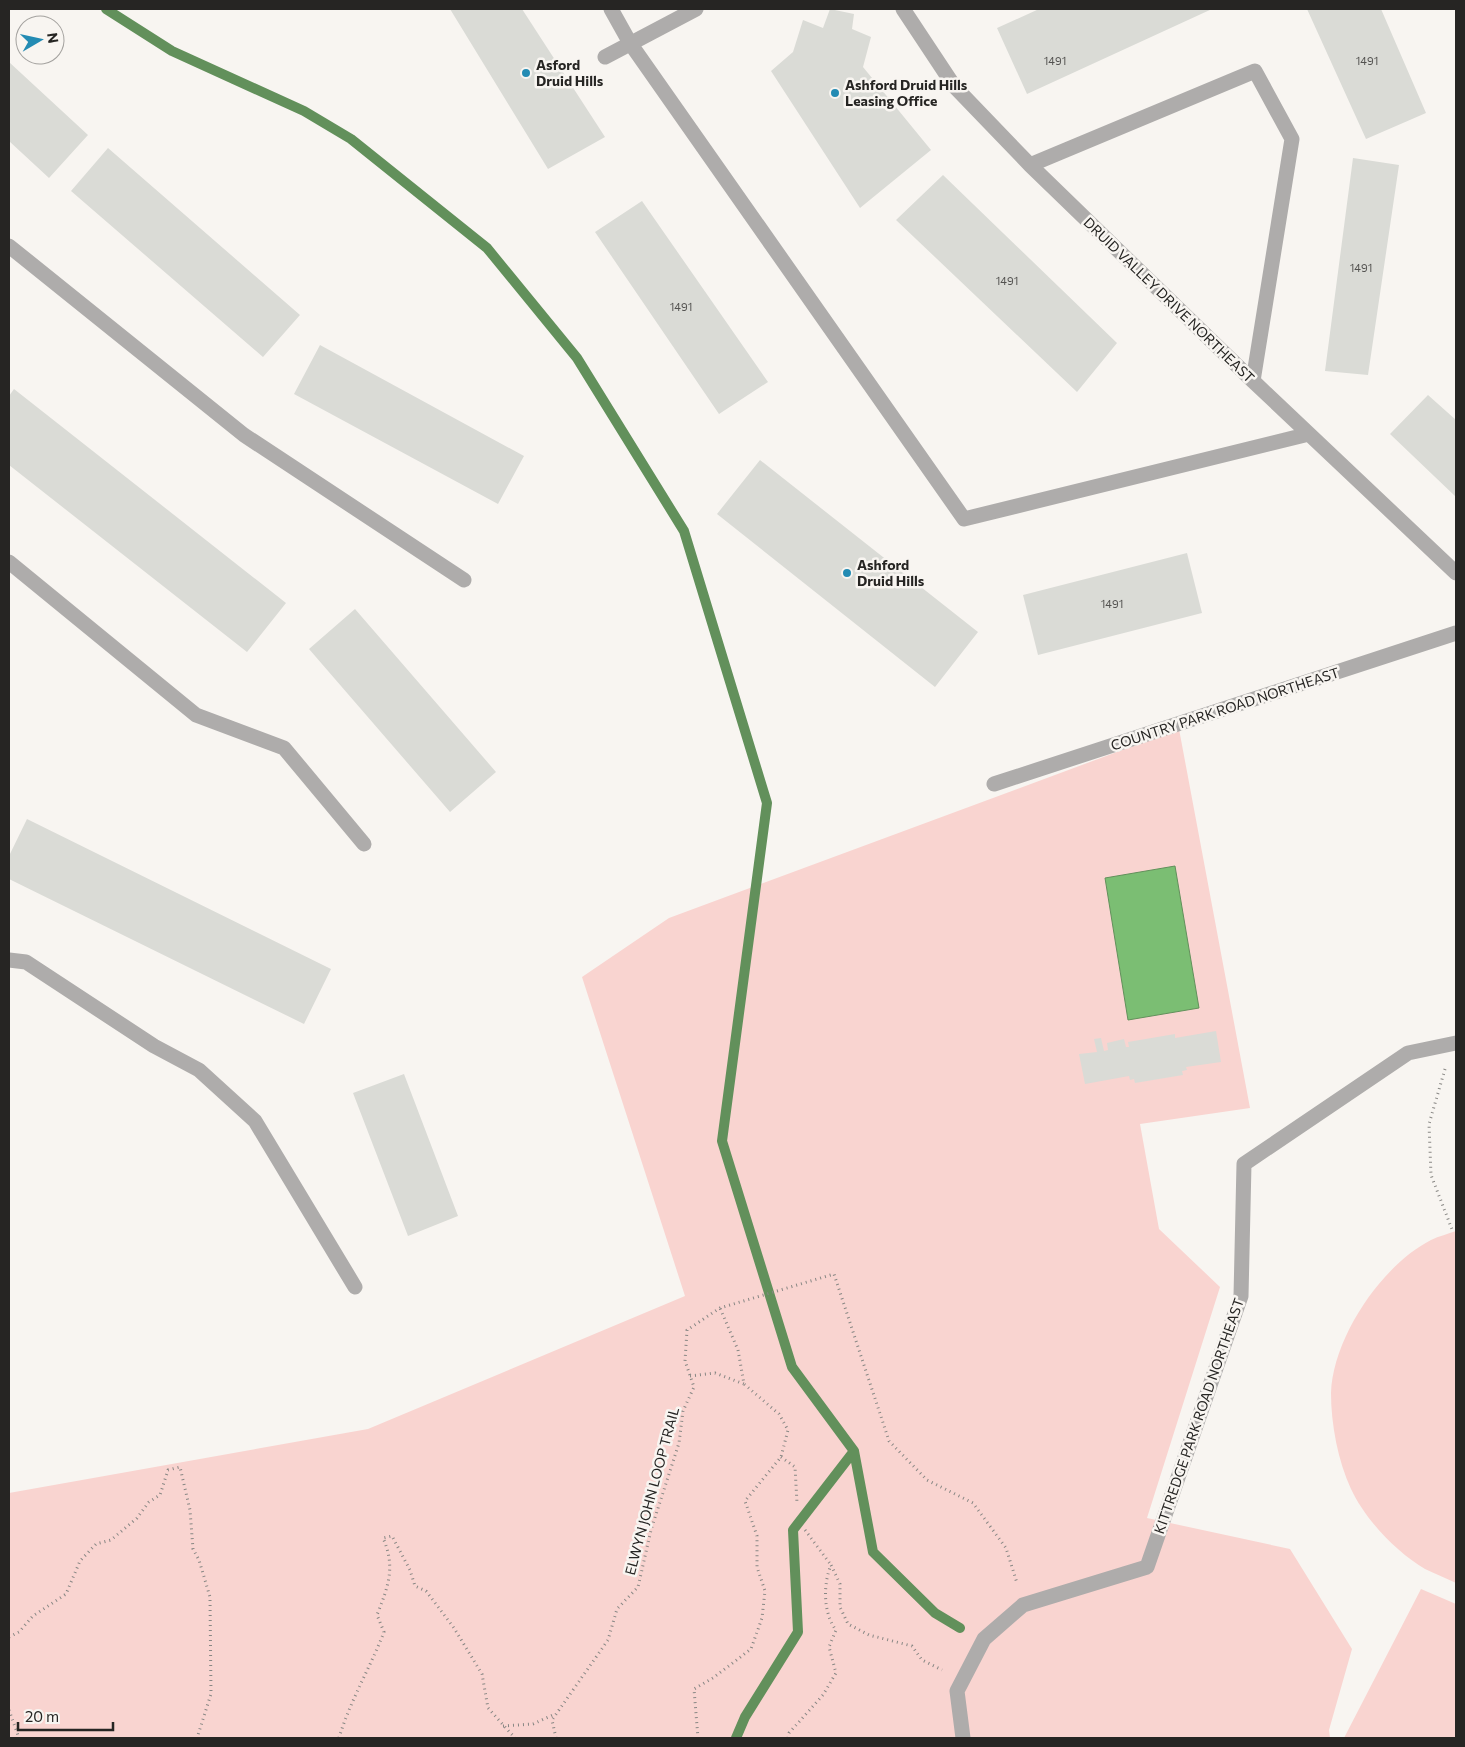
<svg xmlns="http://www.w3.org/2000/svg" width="1465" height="1747" viewBox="0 0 1465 1747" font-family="Commissioner,sans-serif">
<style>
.green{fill:#f9d4d0}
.water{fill:#7bbe73;stroke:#62905b}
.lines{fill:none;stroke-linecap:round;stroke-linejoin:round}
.stream{stroke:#62905b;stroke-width:10}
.building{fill:#dadbd6}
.path{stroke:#888784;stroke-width:3;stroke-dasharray:1 4;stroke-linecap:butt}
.minor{stroke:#aeacab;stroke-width:15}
.poi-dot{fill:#238bb3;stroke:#f8f5f1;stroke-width:2}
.labels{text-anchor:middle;stroke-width:5;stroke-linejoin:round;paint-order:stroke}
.number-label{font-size:11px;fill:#535250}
.poi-label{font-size:14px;font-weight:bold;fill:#262523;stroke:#f8f5f1;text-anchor:start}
.street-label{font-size:14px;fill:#262523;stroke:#f8f5f1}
</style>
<rect width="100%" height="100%" fill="#f8f5f1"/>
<path class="green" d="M1179,729l71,379 -110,16 19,105 61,58 -73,231 143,31 62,100 -23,81 1,8h-1321v-245l359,-64 317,-133 -103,-319 87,-59z
M1456,1231v352c-10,-5 -21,-9 -31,-14 -29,-17 -60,-50 -74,-80 -13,-28 -20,-65 -20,-96 2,-56 51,-128 100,-153 8,-4 17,-6 25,-9z
M1421,1589l35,15v134h-112z"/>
<path class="water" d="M1175,866l24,142 -71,12 -23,-142z"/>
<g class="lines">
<path class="stream" d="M106,9l66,42 132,60 47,28 136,109 90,110 107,173 83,272 -45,338 70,226 62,84 -61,79 5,102 -53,85 -9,21
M854,1451l19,101 62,61 25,15"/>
</g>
<path class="building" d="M450,9h72l83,128 -57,32z
M830,9l24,5 -2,15 19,8 -8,30 68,83 -71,58 -89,-137 22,-19 10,-32 20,8z
M1039,9h173l-185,85 -30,-66z
M1307,9h74l45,104 -60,26z
M9,62l79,73 -39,43 -40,-37z
M108,148l192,167 -37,42 -192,-166z
M1353,158l46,7 -31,210 -43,-4z
M943,175l174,168 -40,49 -181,-172z
M642,201l126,181 -49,32 -124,-182z
M320,345l204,111 -26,48 -204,-110z
M14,389l272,214 -39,49 -238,-187v-69z
M1428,395l28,25v77l-66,-63z
M760,460l218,172 -43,55 -218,-173z
M1187,553l15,60 -164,42 -15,-60z
M355,609l141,163 -46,40 -141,-163z
M27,819l304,150 -27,55 -295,-145v-23z
M1216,1031l5,31 -35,5 1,3 -5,1 1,4 -48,8 -1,-4 -4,1 -1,-4 -44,8 -6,-30 18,-2 -3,-13 7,-1 3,13 4,-1 -1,-7 17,-4 2,8h3l-1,-5 47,-8v4z
M404,1074l54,142 -50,20 -55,-143z"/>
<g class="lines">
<path class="path" d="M1445,1069l-16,55 2,51 22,57
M690,1376l25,-3 29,11
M781,1457l14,10 2,36
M805,1530l26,35
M9,1637l10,-5 14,-16 33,-22 14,-33 16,-17 15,-4 26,-22 12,-16 11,-7 8,-25 12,-3 10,43 3,39 6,11 11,37 1,97 -14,44
M9,1710l10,28
M503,1726l30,-2 22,-10
M339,1738c11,-37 31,-70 45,-106l-7,-17c11,-28 19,-48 6,-77l9,-2 18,34 5,16 11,5 28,37 28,46 6,34 27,30
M556,1738l-4,-18 56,-80 9,-31 21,-22 13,-57 28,-87 4,-32 11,-24 -9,-26 2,-31 33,-22 114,-34 55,167 38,39 46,23 33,45 11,35
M698,1738l-4,-49 19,-11 38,-29 11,-31 3,-27 -8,-24v-31l-12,-35 36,-44 7,-27 -9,-16 -35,-30 -6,-34 -18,-42
M788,1738l1,-5 34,-38 13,-22 -7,-26 7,-17c-13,-17 -13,-46 -5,-65l9,19v23l8,17 21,11 43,11 10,14 20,10"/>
<path class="minor" d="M611,9l19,34 334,476 345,-85
M903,9l51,77 76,79 223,216 203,192
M605,57l91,-48
M1030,165l225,-94 37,68 -39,242
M9,246l235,189 220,145
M9,562l187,153 88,33 80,96
M994,784l462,-151
M9,960l17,2 128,84 45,24 56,51 100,166
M963,1738l-6,-47 27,-52 39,-34 124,-38 94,-271 3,-132 164,-111 48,-10"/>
</g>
<g class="poi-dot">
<circle cx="526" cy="73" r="5"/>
<circle cx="835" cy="93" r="5"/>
<circle cx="847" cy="573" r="5"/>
</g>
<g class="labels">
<g class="number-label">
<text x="1055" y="65">1491</text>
<text x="1367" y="65">1491</text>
<text x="1361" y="272">1491</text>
<text x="1007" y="285">1491</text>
<text x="681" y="311">1491</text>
<text x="1112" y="608">1491</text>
</g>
<g class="poi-label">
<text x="536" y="70">Asford<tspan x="536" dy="16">Druid Hills</tspan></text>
<text x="845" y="90">Ashford Druid Hills<tspan x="845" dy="16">Leasing Office</tspan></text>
<text x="857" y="570">Ashford<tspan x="857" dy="16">Druid Hills</tspan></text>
</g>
<g class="street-label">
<text transform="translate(1169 300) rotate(44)" y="5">DRUID VALLEY DRIVE NORTHEAST</text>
<text transform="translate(1225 709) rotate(-18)" y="5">COUNTRY PARK ROAD NORTHEAST</text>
<text transform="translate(1199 1416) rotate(-71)" y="5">KITTREDGE PARK ROAD NORTHEAST</text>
<text transform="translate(652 1491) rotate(-75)" y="5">ELWYN JOHN LOOP TRAIL</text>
</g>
</g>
<rect width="1465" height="1747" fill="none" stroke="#262523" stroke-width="20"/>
<g transform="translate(40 40) rotate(81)"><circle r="24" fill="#f8f5f1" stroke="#a4a29f"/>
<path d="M0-4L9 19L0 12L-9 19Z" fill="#238bb3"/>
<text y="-8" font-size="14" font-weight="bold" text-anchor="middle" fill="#262523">N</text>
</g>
<path d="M18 1722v8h95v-8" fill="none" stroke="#262523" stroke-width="2.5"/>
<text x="25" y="1722" font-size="15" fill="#262523" stroke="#f8f5f1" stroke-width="4" paint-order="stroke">20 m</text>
</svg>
